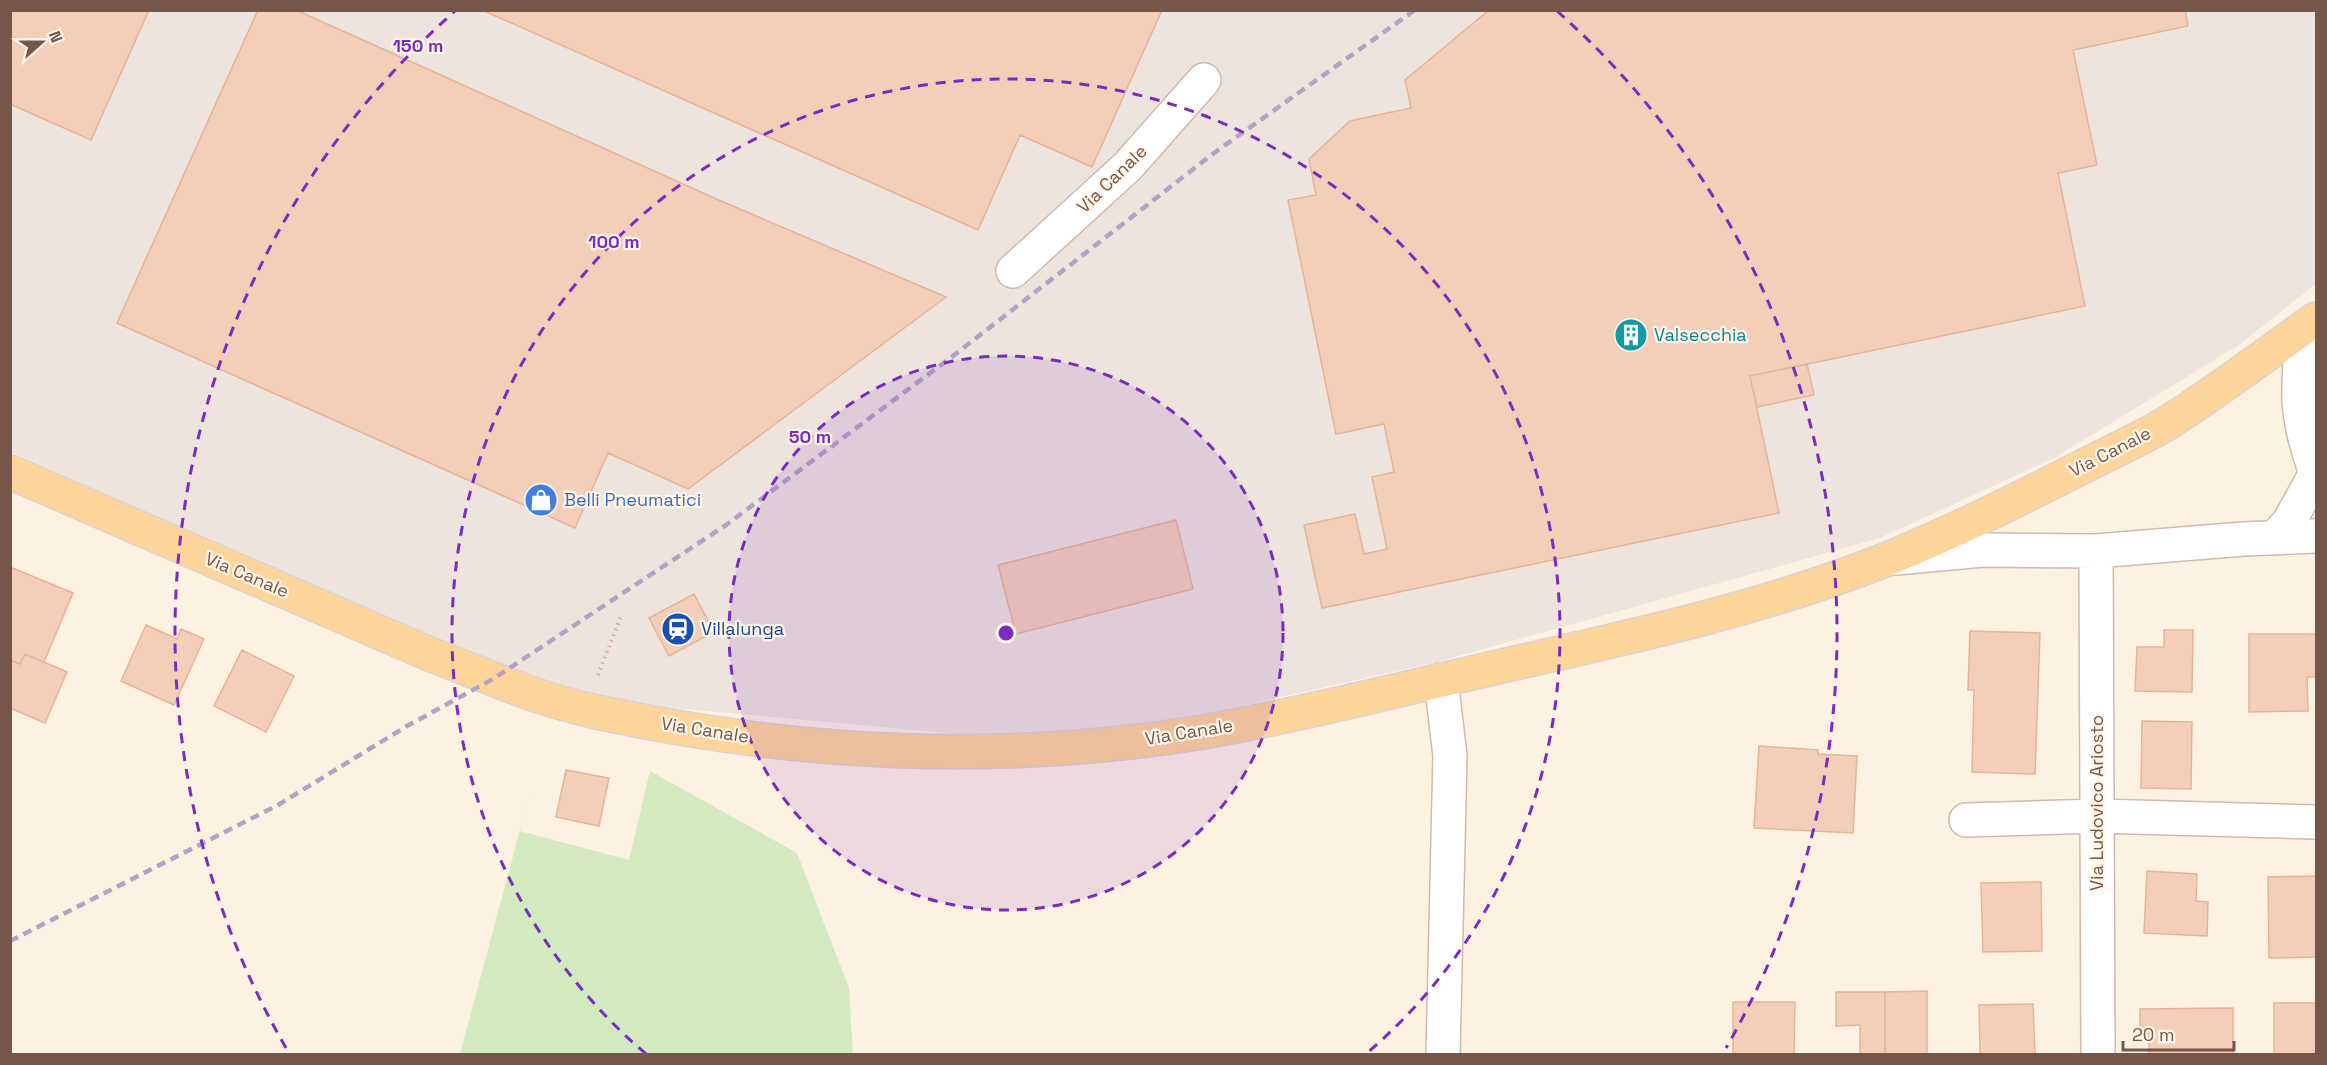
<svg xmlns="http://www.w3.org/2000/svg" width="2327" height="1065" viewBox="0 0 2327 1065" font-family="'Space Grotesk',sans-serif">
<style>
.industrial{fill:#ece4dd}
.green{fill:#d3eac1}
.building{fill:#f3ceb9;stroke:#e6b499;stroke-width:1.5}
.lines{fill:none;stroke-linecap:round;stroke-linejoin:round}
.minor-casing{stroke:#d0baac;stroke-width:36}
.major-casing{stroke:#dbd3cf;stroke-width:36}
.path{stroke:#d8b19d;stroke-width:4;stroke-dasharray:1.5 4.5;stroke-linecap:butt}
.minor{stroke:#fff;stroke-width:33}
.major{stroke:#fdd499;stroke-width:33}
.rail{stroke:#b4a1c6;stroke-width:4.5;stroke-dasharray:9 6;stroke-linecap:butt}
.ring{fill:none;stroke:#7b2cbf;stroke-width:3;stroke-dasharray:10 8}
.labels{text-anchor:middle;stroke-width:4.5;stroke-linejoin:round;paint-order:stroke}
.street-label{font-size:18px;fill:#755648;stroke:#fff6e9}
.culture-label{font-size:18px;fill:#0d838f;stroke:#fff6e9;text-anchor:start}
.shop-label{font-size:18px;fill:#366cbe;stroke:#fff6e9;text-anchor:start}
.transit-label{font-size:18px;fill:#164399;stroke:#fff6e9;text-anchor:start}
.centre{fill:#7b2cbf;stroke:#fff6e9;stroke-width:3}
.ring-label{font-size:18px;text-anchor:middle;font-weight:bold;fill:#7b2cbf;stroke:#fff6e9;stroke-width:4.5;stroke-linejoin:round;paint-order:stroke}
</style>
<rect width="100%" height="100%" fill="#fdf1e2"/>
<path class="industrial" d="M11,11h2305v273l-77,61 -185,113 -174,80 -443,124 -236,53 -189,24 -393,-36 -176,-58 -432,-193z"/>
<path class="green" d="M650,771l147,82 52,135 4,66h-393l69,-258 -9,35 109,29z"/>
<path class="building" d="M10,10h139l-58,130 -81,-36z
M258,10h38l425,191 225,96 -258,192 -80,-36 -33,75 -458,-205z
M482,10h680l-70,157 -72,-32 -42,95z
M1489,10h696l3,16 -115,24 24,115 -39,8 27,133 -335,70 29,137 -457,95 -18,-83 51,-11 9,40 23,-5 -15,-72 22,-5 -10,-48 -48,10 -48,-234 28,-5 -7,-36 41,-38 61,-13 -6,-28z
M1807,364l7,31 -57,12 -7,-31z
M1176,520l17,69 -177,45 -18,-69z
M10,567l63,26 -29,69 -19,-8 -5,10 -10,-4z
M694,594l20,38 -45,24 -20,-38z
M146,625l31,14 4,-10 23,10 -30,66 -53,-24z
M2164,630h29l-1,62 -57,-1 2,-44h27z
M1970,631l70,2 -5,141 -63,-2 2,-82h-6z
M2249,634h67v43h-9l1,34 -59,1z
M242,650l52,26 -28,56 -52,-26z
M25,654l42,18 -22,51 -35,-15v-48l10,4z
M2142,721l50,1 -1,67 -50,-1z
M1759,746l59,4v4l39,2 -4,77 -99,-5z
M566,770l43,8 -10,48 -43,-9z
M2147,871l50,3 -1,27 12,1 -1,34 -63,-3z
M2316,876v81l-47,1 -1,-81z
M2041,882l1,69 -59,1 -2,-69z
M1927,991v63h-42v-62z
M1836,992h49v62h-25v-29l-24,1z
M1733,1002h62l-1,52h-61z
M2274,1003h42v51h-42z
M2033,1004l2,50h-55l-1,-49z
M2233,1008v46h-84v-20h-9v-25z"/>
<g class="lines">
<g class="minor-casing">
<path id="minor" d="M1013,271l115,-105 76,-86
M2304,328c-7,60 -10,86 12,145
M2274,538l15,-16 27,-49
M2096,551l2,503
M1896,558l87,-8 113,1 147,-12 73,-3
M1441,680l9,76 -7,298
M1966,820l131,-4 219,6"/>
</g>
<g class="major-casing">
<path id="major" d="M10,472l417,181c55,21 112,47 170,59 199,43 404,53 606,20 91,-16 182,-39 273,-60 139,-32 282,-61 414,-114 65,-27 128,-58 190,-90 29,-15 61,-29 89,-46 50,-32 99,-69 147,-103"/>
</g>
<path class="path" d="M598,675l23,-59"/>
<use href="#minor" class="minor"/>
<use href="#major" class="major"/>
<path class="rail" d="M10,941l268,-136 129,-79 86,-47 233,-154 227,-169 261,-203 201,-143"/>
</g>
<circle cx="1006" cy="633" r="277" fill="#7b2cbf" fill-opacity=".12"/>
<g class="ring">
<circle cx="1006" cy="633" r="277"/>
<path d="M646 1054A554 554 0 1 1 1366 1054"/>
<path d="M286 1048A831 831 0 0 1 455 11M1557 11A831 831 0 0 1 1726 1048"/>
</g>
<defs>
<g id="building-disc" transform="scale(1.725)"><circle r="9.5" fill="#0f9aa8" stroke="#fff6e9"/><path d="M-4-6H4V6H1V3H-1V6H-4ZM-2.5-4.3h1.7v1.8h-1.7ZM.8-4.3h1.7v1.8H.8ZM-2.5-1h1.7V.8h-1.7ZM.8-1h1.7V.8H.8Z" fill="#fff"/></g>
<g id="shop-disc" transform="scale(1.725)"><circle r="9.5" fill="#3f7fe0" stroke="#fff6e9"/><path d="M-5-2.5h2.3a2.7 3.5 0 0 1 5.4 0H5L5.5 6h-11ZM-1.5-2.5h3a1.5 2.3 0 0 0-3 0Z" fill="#fff"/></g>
<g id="station-disc" transform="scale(1.725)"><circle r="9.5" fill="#1a4fb4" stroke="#fff6e9"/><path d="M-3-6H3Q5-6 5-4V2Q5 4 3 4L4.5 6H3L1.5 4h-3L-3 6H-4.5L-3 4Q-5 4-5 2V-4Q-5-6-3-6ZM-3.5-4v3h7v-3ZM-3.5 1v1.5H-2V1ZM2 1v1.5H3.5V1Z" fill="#fff"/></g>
</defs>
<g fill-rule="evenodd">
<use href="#building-disc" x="1631" y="335"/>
<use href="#shop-disc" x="541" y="500"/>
<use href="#station-disc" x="678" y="629"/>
</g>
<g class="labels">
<g class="street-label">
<text transform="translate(1112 179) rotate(-44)" y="6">Via Canale</text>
<text transform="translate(2110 452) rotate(-27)" y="6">Via Canale</text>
<text transform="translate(247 575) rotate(23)" y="6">Via Canale</text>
<text transform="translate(705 730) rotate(9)" y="6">Via Canale</text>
<text transform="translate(1189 732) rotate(-9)" y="6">Via Canale</text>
<text transform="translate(2097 803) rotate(-90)" y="6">Via Ludovico Ariosto</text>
</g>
<g class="culture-label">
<text x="1654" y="341">Valsecchia</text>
</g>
<g class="shop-label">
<text x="564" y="506">Belli Pneumatici</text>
</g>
<g class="transit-label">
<text x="701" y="635">Villalunga</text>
</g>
</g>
<circle cx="1006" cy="633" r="9" class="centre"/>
<g class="ring-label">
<text x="418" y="52">150 m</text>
<text x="614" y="248">100 m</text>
<text x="810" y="443">50 m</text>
</g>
<rect width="2327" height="1065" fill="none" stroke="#755648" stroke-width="24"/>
<g transform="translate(42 42) rotate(69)" stroke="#fff6e9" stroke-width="4.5" paint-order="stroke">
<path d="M0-4.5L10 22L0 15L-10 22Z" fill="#755648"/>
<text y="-9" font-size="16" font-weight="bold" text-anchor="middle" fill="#755648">N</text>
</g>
<path d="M2123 1041v9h111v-9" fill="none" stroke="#755648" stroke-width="3"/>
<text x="2132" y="1041" font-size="18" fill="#755648" stroke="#fff6e9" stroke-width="4.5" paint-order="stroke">20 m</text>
</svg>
